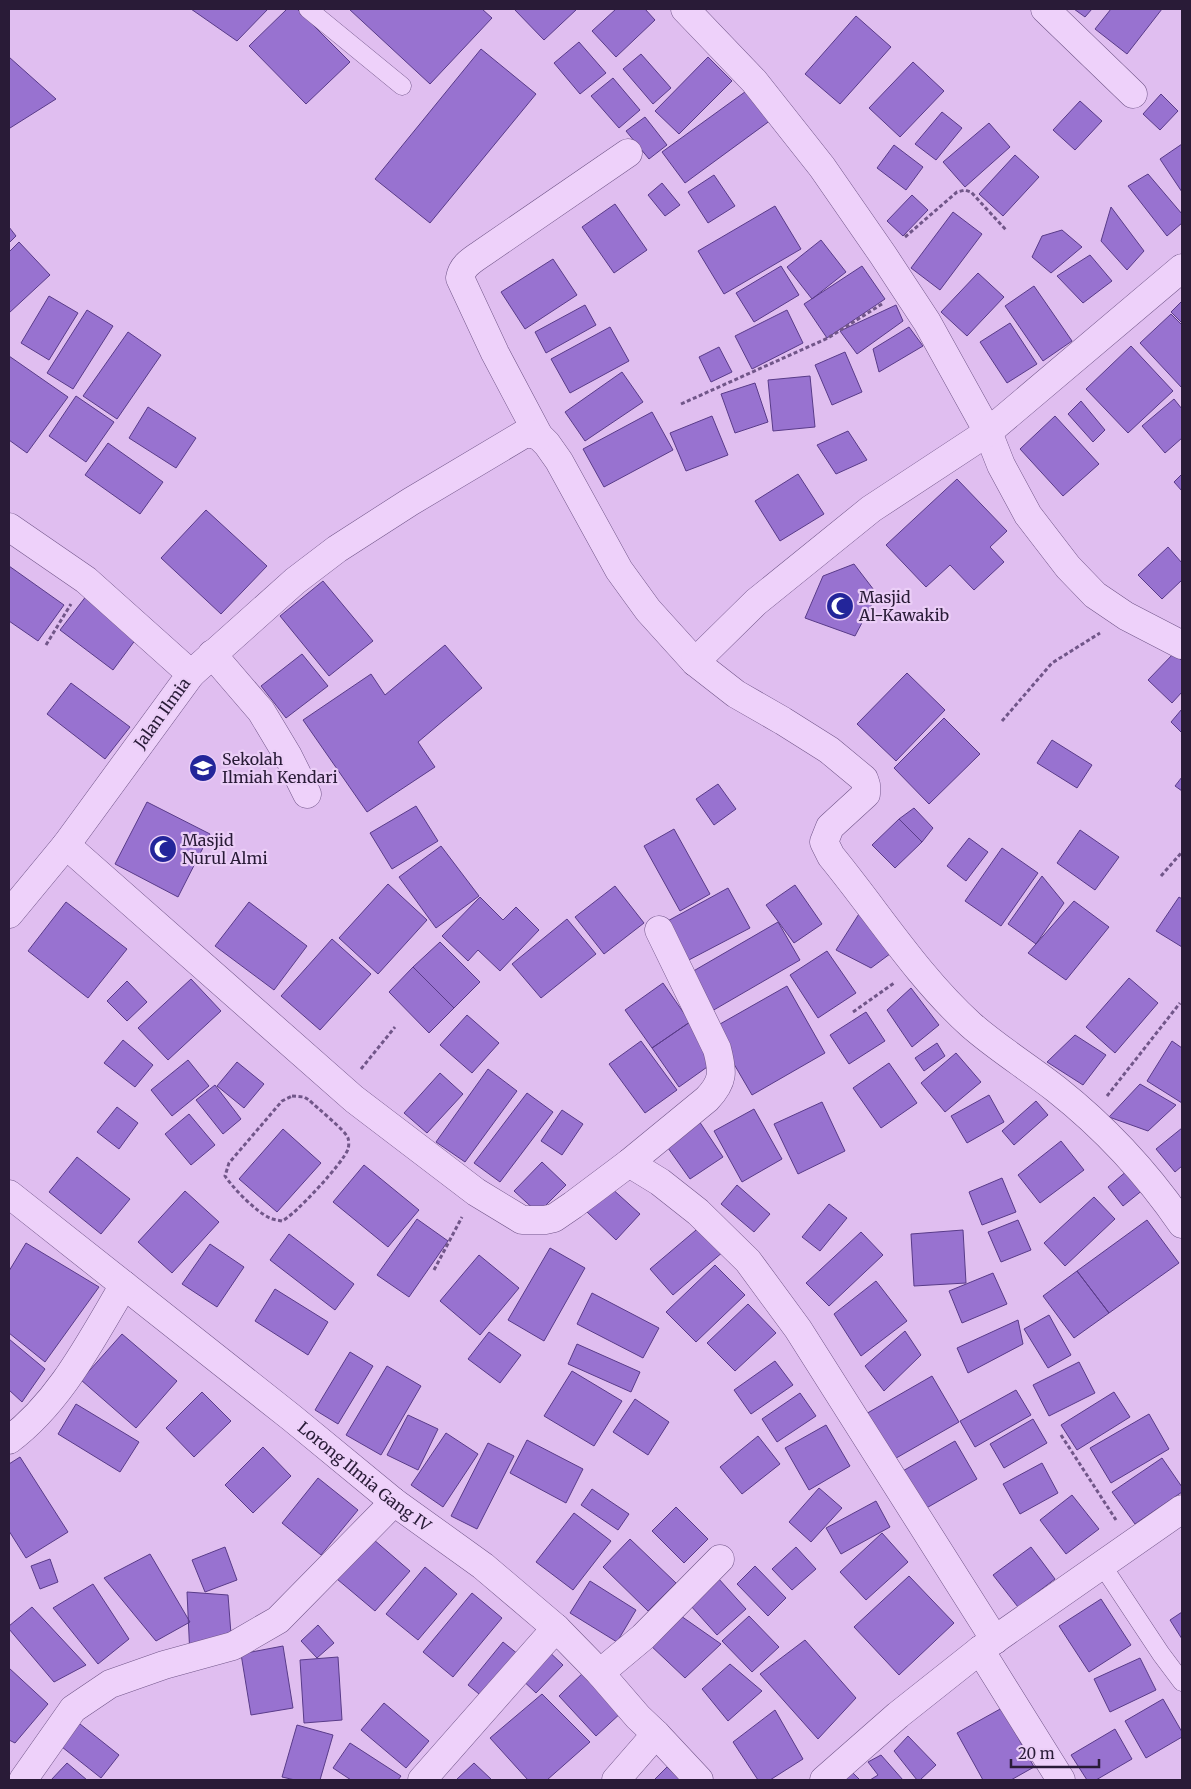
<svg xmlns="http://www.w3.org/2000/svg" width="1191" height="1789" viewBox="0 0 1191 1789" font-family="Merriweather,serif">
<style>
.building{fill:#9872d0;stroke:#593b89}
.lines{fill:none;stroke-linecap:round;stroke-linejoin:round}
.lane-casing{stroke:#715689;stroke-width:19}
.street-casing{stroke:#715689;stroke-width:29}
.path{stroke:#715689;stroke-width:3;stroke-dasharray:4 2.5;stroke-linecap:butt}
.lane{stroke:#eed1fa;stroke-width:18}
.street{stroke:#eed1fa;stroke-width:28}
.labels{text-anchor:middle;stroke-width:4.5;stroke-linejoin:round;paint-order:stroke}
.poi-label{font-size:16px;fill:#291b37;stroke:#ebcef7;text-anchor:start}
.street-label{font-size:16px;fill:#291b37;stroke:#ebcef7}
</style>
<rect width="100%" height="100%" fill="#e0bef0"/>
<path class="building" d="M191,9h77l-31,32z
M287,9h10l53,53 -44,42 -57,-58z
M349,9h133l10,9 -62,66z
M514,9h63l-33,31z
M616,9h29l10,11 -39,37 -24,-26z
M1074,9h18l-7,8z
M1111,9h51l-35,45 -32,-25z
M856,16l35,31 -51,57 -35,-30z
M579,42l27,31 -26,21 -26,-31z
M481,49l55,45 -106,129 -55,-44z
M641,54l30,34 -18,16 -30,-35z
M9,57l47,42 -46,29 -1,-1z
M708,57l24,24 -53,53 -24,-23z
M913,62l31,29 -44,46 -31,-29z
M613,78l27,32 -21,18 -28,-32z
M749,89l22,31 -86,63 -23,-31z
M1161,94l17,17 -18,19 -17,-16z
M1080,101l22,20 -27,29 -22,-20z
M942,112l20,16 -26,32 -21,-16z
M645,117l22,28 -18,14 -23,-28z
M989,123l21,24 -45,40 -22,-25z
M1182,144v48l-22,-33z
M894,145l29,22 -17,23 -29,-22z
M1015,155l24,22 -36,39 -24,-22z
M1148,174l34,40v9l-15,13 -39,-50z
M714,175l21,31 -27,17 -20,-31z
M662,183l18,22 -15,11 -17,-21z
M912,195l16,15 -25,26 -16,-15z
M615,204l32,46 -33,23 -32,-46z
M775,206l26,43 -77,45 -26,-43z
M1111,207l33,44 -17,19 -26,-29z
M953,212l29,22 -42,56 -29,-22z
M9,227l7,9 -7,7z
M1062,230l20,17 -31,26 -19,-16 10,-21z
M821,240l25,32 -34,27 -25,-32z
M19,242l31,33 -41,38v-61z
M1090,255l22,26 -29,22 -26,-27z
M553,259l24,36 -52,34 -24,-37z
M781,266l18,29 -45,27 -18,-29z
M862,266l23,33 -58,39 -23,-34z
M978,273l26,24 -37,39 -26,-24z
M1034,286l38,55 -29,20 -38,-55z
M49,296l29,17 -29,47 -28,-17z
M1182,301v22l-11,-11z
M585,305l11,20 -50,28 -11,-21z
M896,305l7,16 -46,33 -17,-23z
M87,310l26,16 -40,63 -26,-16z
M787,310l16,33 -51,26 -17,-33z
M1171,314l11,11v63l-42,-45z
M1010,323l27,41 -30,19 -27,-41z
M610,327l19,34 -59,32 -19,-34z
M909,327l14,19 -44,26 -6,-23z
M128,332l33,23 -44,64 -34,-23z
M1131,346l42,45 -45,42 -42,-44z
M719,347l13,25 -21,10 -12,-25z
M845,352l17,40 -30,13 -17,-40z
M9,356l59,41 -41,56 -18,-13z
M622,372l21,30 -58,39 -20,-29z
M810,376l5,51 -42,4 -5,-51z
M755,383l13,39 -33,11 -14,-39z
M76,396l38,26 -28,40 -37,-26z
M1174,399l8,10v29l-17,15 -23,-27z
M1081,401l24,29 -12,12 -25,-28z
M148,407l48,31 -20,30 -47,-30z
M652,412l21,38 -69,37 -21,-38z
M712,416l16,39 -42,16 -16,-38z
M1055,416l44,48 -36,32 -43,-47z
M848,431l19,29 -31,14 -19,-29z
M108,443l55,39 -23,32 -55,-39z
M798,474l26,40 -44,27 -25,-40z
M1182,474v17l-8,-9z
M957,479l50,52 -17,16 14,15 -30,28 -24,-25 -24,22 -40,-42z
M206,510l61,56 -46,48 -60,-56z
M1168,547l14,16v17l-20,19 -24,-24z
M854,564l23,30 -22,42 -50,-18 18,-42z
M9,566l55,39 -26,36 -29,-20z
M323,581l50,60 -44,35 -49,-60z
M87,595l52,40 -26,35 -53,-40z
M445,645l37,43 -64,54 17,25 -68,45 -64,-92 68,-46 14,21z
M1174,653l8,8v31l-10,11 -24,-23z
M302,654l26,32 -42,32 -25,-32z
M907,673l38,37 -49,51 -39,-37z
M71,683l59,44 -25,32 -58,-45z
M1182,709v24l-11,-11z
M944,718l36,36 -51,50 -35,-36z
M1052,740l40,25 -15,23 -40,-25z
M1182,777v14l-7,-5z
M718,784l18,25 -22,16 -18,-26z
M147,802l63,32 -32,63 -63,-33z
M416,806l22,35 -46,28 -22,-36z
M914,808l19,20 -11,14 -23,-23z
M899,819l23,23 -27,26 -23,-23z
M674,829l36,65 -30,17 -36,-65z
M1080,830l39,27 -24,33 -38,-27z
M969,838l19,14 -22,29 -19,-15z
M441,846l38,50 -43,32 -37,-51z
M1002,848l36,25 -37,53 -36,-25z
M1042,876l22,27 -28,41 -28,-20z
M388,884l39,36 -49,54 -39,-36z
M795,885l27,39 -28,19 -28,-38z
M615,886l29,37 -40,31 -29,-37z
M728,888l22,40 -65,34 -21,-39z
M480,897l23,23 13,-13 23,23 -39,41 -22,-21 -10,11 -26,-25z
M1179,897l3,2v48l-26,-16z
M1074,901l35,26 -43,53 -38,-27z
M66,902l61,47 -39,49 -60,-47z
M249,902l58,44 -33,44 -59,-44z
M864,906l34,42 -27,20 -35,-18z
M567,919l29,35 -55,44 -29,-34z
M778,922l22,38 -88,51 -22,-38z
M332,939l39,35 -51,56 -39,-34z
M440,942l40,40 -26,26 -41,-41z
M827,951l29,42 -38,25 -28,-43z
M413,967l41,41 -25,25 -40,-41z
M1129,978l29,25 -43,50 -29,-26z
M191,979l30,32 -53,49 -30,-32z
M127,981l20,21 -20,19 -20,-20z
M663,983l27,39 -38,26 -27,-38z
M787,986l38,67 -73,42 -39,-67z
M911,988l28,37 -27,22 -25,-37z
M866,1012l19,29 -36,23 -19,-29z
M467,1015l32,28 -27,30 -32,-28z
M690,1022l27,38 -38,27 -27,-39z
M1075,1035l31,20 -23,30 -36,-23z
M123,1040l30,25 -18,22 -31,-24z
M641,1041l36,49 -32,23 -36,-49z
M1172,1041l10,7v55l-35,-22z
M937,1043l8,13 -21,15 -9,-13z
M956,1053l25,29 -36,30 -24,-29z
M188,1060l21,26 -37,30 -21,-26z
M237,1062l27,22 -20,24 -27,-22z
M889,1063l28,40 -36,25 -28,-40z
M488,1069l29,22 -52,71 -29,-20z
M440,1073l23,21 -36,39 -23,-20z
M1140,1084l36,21 -28,26 -39,-14z
M215,1085l26,34 -18,15 -27,-34z
M527,1093l26,19 -53,70 -26,-19z
M989,1095l15,27 -37,21 -16,-27z
M1036,1101l12,14 -34,30 -12,-14z
M822,1102l23,49 -47,23 -24,-50z
M117,1107l21,16 -19,26 -22,-17z
M754,1109l28,50 -40,23 -28,-51z
M562,1110l21,14 -21,31 -21,-14z
M189,1114l26,31 -24,20 -26,-31z
M697,1118l26,39 -33,22 -27,-38z
M1182,1128v38l-7,6 -19,-23z
M283,1129l38,34 -44,49 -38,-33z
M1061,1141l23,29 -44,33 -22,-28z
M77,1157l53,42 -29,35 -52,-42z
M542,1162l24,23 -28,28 -24,-22z
M364,1165l55,45 -31,37 -55,-45z
M1128,1170l16,19 -21,17 -15,-19z
M1002,1178l14,34 -34,13 -13,-33z
M737,1185l33,29 -16,18 -33,-28z
M609,1186l31,28 -24,26 -30,-29z
M185,1191l34,31 -47,51 -34,-31z
M1094,1197l21,22 -50,47 -21,-23z
M829,1204l18,14 -27,33 -18,-14z
M417,1219l31,22 -39,56 -32,-22z
M1018,1220l13,30 -30,12 -13,-30z
M1147,1220l32,43 -70,50 -32,-42z
M702,1225l22,26 -51,44 -23,-26z
M963,1230l3,53 -52,3 -3,-52z
M861,1232l22,23 -54,51 -23,-23z
M289,1234l65,50 -19,26 -65,-50z
M26,1243l73,44 -54,75 -36,-29v-62z
M210,1244l34,23 -27,40 -35,-23z
M550,1248l35,20 -41,73 -36,-21z
M479,1255l40,33 -39,47 -40,-34z
M715,1265l30,30 -49,47 -30,-30z
M1077,1271l32,42 -35,25 -31,-42z
M993,1273l14,31 -45,19 -13,-32z
M876,1281l31,40 -46,35 -27,-42z
M275,1289l53,33 -20,33 -53,-34z
M592,1293l67,35 -16,30 -66,-34z
M748,1304l28,29 -41,38 -28,-28z
M1049,1315l22,40 -23,13 -24,-39z
M1018,1320l5,24 -55,29 -11,-25z
M905,1331l16,24 -37,36 -19,-25z
M489,1332l32,23 -21,28 -32,-24z
M122,1334l55,47 -41,47 -55,-48z
M9,1339l36,30 -23,33 -13,-12z
M577,1344l63,28 -9,20 -63,-28z
M350,1352l23,14 -35,58 -23,-14z
M775,1361l18,24 -42,29 -17,-24z
M1079,1362l16,31 -46,23 -16,-31z
M387,1366l34,20 -40,69 -35,-20z
M572,1371l50,30 -28,45 -50,-30z
M932,1376l27,46 -68,39 -27,-46z
M1016,1390l15,25 -56,32 -15,-26z
M202,1392l29,29 -37,36 -28,-29z
M1114,1392l16,25 -53,33 -16,-25z
M800,1393l16,23 -39,26 -15,-23z
M635,1399l34,23 -21,33 -35,-23z
M76,1404l63,38 -19,30 -62,-38z
M1149,1414l20,35 -58,34 -21,-35z
M408,1415l30,14 -20,41 -31,-15z
M1033,1419l14,24 -43,25 -14,-24z
M826,1425l24,41 -41,24 -24,-42z
M446,1433l32,21 -35,53 -32,-22z
M758,1436l22,28 -38,30 -22,-27z
M527,1440l56,29 -17,34 -56,-30z
M955,1441l22,38 -54,31 -22,-38z
M488,1443l26,13 -37,73 -26,-13z
M263,1447l28,29 -38,37 -28,-28z
M20,1457l48,75 -42,26 -17,-27v-67z
M1162,1458l20,29v5l-47,32 -23,-32z
M1042,1463l16,30 -38,21 -17,-30z
M318,1478l40,32 -37,45 -39,-32z
M819,1488l23,20 -31,34 -22,-20z
M592,1489l37,25 -11,16 -37,-25z
M1072,1495l27,34 -33,25 -26,-34z
M876,1501l14,26 -49,27 -15,-26z
M676,1507l32,32 -24,24 -32,-32z
M574,1513l37,28 -38,49 -37,-28z
M366,1533l44,38 -35,40 -44,-37z
M882,1533l26,29 -42,38 -26,-28z
M630,1539l46,44 -28,28 -45,-44z
M225,1547l12,33 -32,12 -13,-32z
M796,1547l20,22 -24,21 -20,-21z
M1031,1547l24,32 -37,28 -25,-32z
M150,1554l40,68 -34,19 -52,-63z
M50,1559l8,23 -18,7 -9,-23z
M755,1566l31,32 -18,18 -31,-32z
M425,1567l32,27 -39,46 -32,-26z
M909,1576l45,47 -55,52 -45,-48z
M718,1578l28,31 -29,26 -27,-30z
M590,1581l46,29 -19,32 -47,-29z
M93,1584l36,55 -31,25 -45,-56z
M187,1592l41,3 3,39 -41,23z
M472,1593l30,25 -49,59 -30,-25z
M1101,1599l30,46 -42,27 -30,-46z
M32,1607l54,58 -32,17 -45,-53v-3z
M1182,1612v27l-12,-19z
M681,1616l40,28 -36,34 -36,-34z
M749,1616l30,31 -27,25 -30,-31z
M318,1625l16,18 -17,15 -16,-17z
M805,1640l51,58 -38,41 -58,-65z
M503,1642l16,13 -35,43 -16,-13z
M283,1646l10,62 -42,7 -10,-61z
M543,1646l20,19 -27,28 -20,-19z
M338,1657l4,63 -38,3 -4,-63z
M1140,1658l16,32 -46,22 -16,-33z
M730,1664l32,27 -34,30 -26,-32z
M9,1668l39,36 -33,39 -6,-3z
M585,1671l38,40 -27,25 -37,-40z
M542,1694l48,48 -43,38h-19l-38,-42z
M1163,1699l19,33v5l-36,21 -21,-37z
M384,1703l45,38 -23,27 -45,-38z
M1002,1708l32,59 -23,13h-28l-26,-47z
M775,1710l28,49 -33,21h-12l-25,-38z
M75,1720l44,35 -18,23 -44,-35z
M297,1725l36,10 -13,45h-25l-13,-3z
M1115,1729l17,30 -36,21h-9l-16,-25z
M908,1736l28,29 -16,15h-3l-23,-29z
M350,1743l51,33 -3,4h-47l-18,-12z
M881,1755l22,25h-33l8,-5 -10,-13z
M67,1763l20,17h-36z
M474,1763l18,17h-36z
M667,1767l13,13h-26z
M852,1772l8,8h-20z"/>
<g class="lines">
<g class="lane-casing">
<path id="lane" d="M308,9l94,77
M1102,1565l59,89 21,28"/>
</g>
<g class="street-casing">
<g id="street">
<path d="M685,9l69,72 68,86 61,88 44,67 61,110 13,33 27,50 40,52 27,28 31,21 56,29"/>
<path d="M1045,9l88,85"/>
<path d="M628,153l-147,101c-10,7 -19,12 -21,24l35,75 44,83 8,8 12,17 60,109 29,40 47,52 41,32 47,27 46,29 35,29 2,6v9l-36,33 -6,15 7,14c46,56 86,120 140,169 26,23 57,42 85,64 48,38 91,84 126,135"/>
<path d="M9,527l77,53 105,94 -125,171 -57,69"/>
<path d="M212,654l49,57 27,45 19,38"/>
<path d="M695,662l61,-60 115,-93 117,-77 194,-164"/>
<path d="M191,674l104,-93 42,-32 73,-47 114,-68h8l7,2"/>
<path d="M66,845l288,254 122,93 46,28h23l9,-2 19,-13 56,-42 78,-64c17,-18 16,-27 10,-50l-58,-119"/>
<path d="M629,1163l31,19 38,30 50,49 50,68 197,311"/>
<path id="s1" d="M9,1194l283,224 102,84 89,64 73,62 44,45 38,44 18,17 43,46"/>
<path d="M9,1440c52,-39 82,-100 115,-155"/>
<path d="M980,1650l81,130"/>
<path d="M600,1673l43,-36 77,-78"/>
<path d="M23,1780l50,-71 37,-25 54,-19 69,-19 45,-26 116,-118"/>
<path d="M422,1780l134,-152"/>
<path d="M616,1780l40,-46"/>
<path d="M824,1780l74,-65 82,-65 202,-141"/>
</g>
</g>
<path class="path" d="M905,237l52,-45 8,-2 6,2 36,39
M681,404l147,-66 54,-34
M46,645l25,-41
M1002,721l50,-58 48,-30
M1161,876l21,-24
M853,1012l41,-29
M361,1069l34,-42
M292,1096l12,1 5,3c7,7 37,31 39,38 1,3 1,8 0,11 -4,13 -54,67 -66,72 -4,-1 -8,-1 -12,-3 -14,-6 -37,-30 -45,-42l4,-13 53,-62z
M1107,1096l73,-93
M434,1270l28,-53
M1061,1435l55,85"/>
<use href="#lane" class="lane"/>
<use href="#street" class="street"/>
</g>
<defs>
<g id="mosque-disc" transform="scale(1.4375)"><circle r="9.5" fill="#23259a" stroke="#ebcef7"/><path d="M3.5-4.9A6 6 0 1 0 3.5 4.9A5 5 0 1 1 3.5-4.9Z" fill="#fff"/></g>
<g id="school-disc" transform="scale(1.4375)"><circle r="9.5" fill="#23259a" stroke="#ebcef7"/><path d="M0-5L7-2L0 1L-7-2ZM-4 1L0 2.5L4 1V4Q0 6-4 4Z" fill="#fff"/></g>
</defs>
<g fill-rule="evenodd">
<use href="#mosque-disc" x="840" y="606"/>
<use href="#school-disc" x="203" y="768"/>
<use href="#mosque-disc" x="163" y="849"/>
</g>
<g class="labels">
<g class="poi-label">
<text x="859" y="603">Masjid<tspan x="859" dy="18">Al-Kawakib</tspan></text>
<text x="222" y="765">Sekolah<tspan x="222" dy="18">Ilmiah Kendari</tspan></text>
<text x="182" y="846">Masjid<tspan x="182" dy="18">Nurul Almi</tspan></text>
</g>
<g class="street-label">
<text transform="translate(162 713) rotate(-54)" y="6">Jalan Ilmia</text>
<text dy="6" stroke="none"><textPath href="#s1" startOffset="454">Lorong Ilmia Gang IV</textPath></text>
</g>
</g>
<rect width="1191" height="1789" fill="none" stroke="#291b37" stroke-width="20"/>
<path d="M1011 1759v8h88v-8" fill="none" stroke="#291b37" stroke-width="2.5"/>
<text x="1018" y="1759" font-size="15" fill="#291b37" stroke="#ebcef7" stroke-width="4" paint-order="stroke">20 m</text>
</svg>
